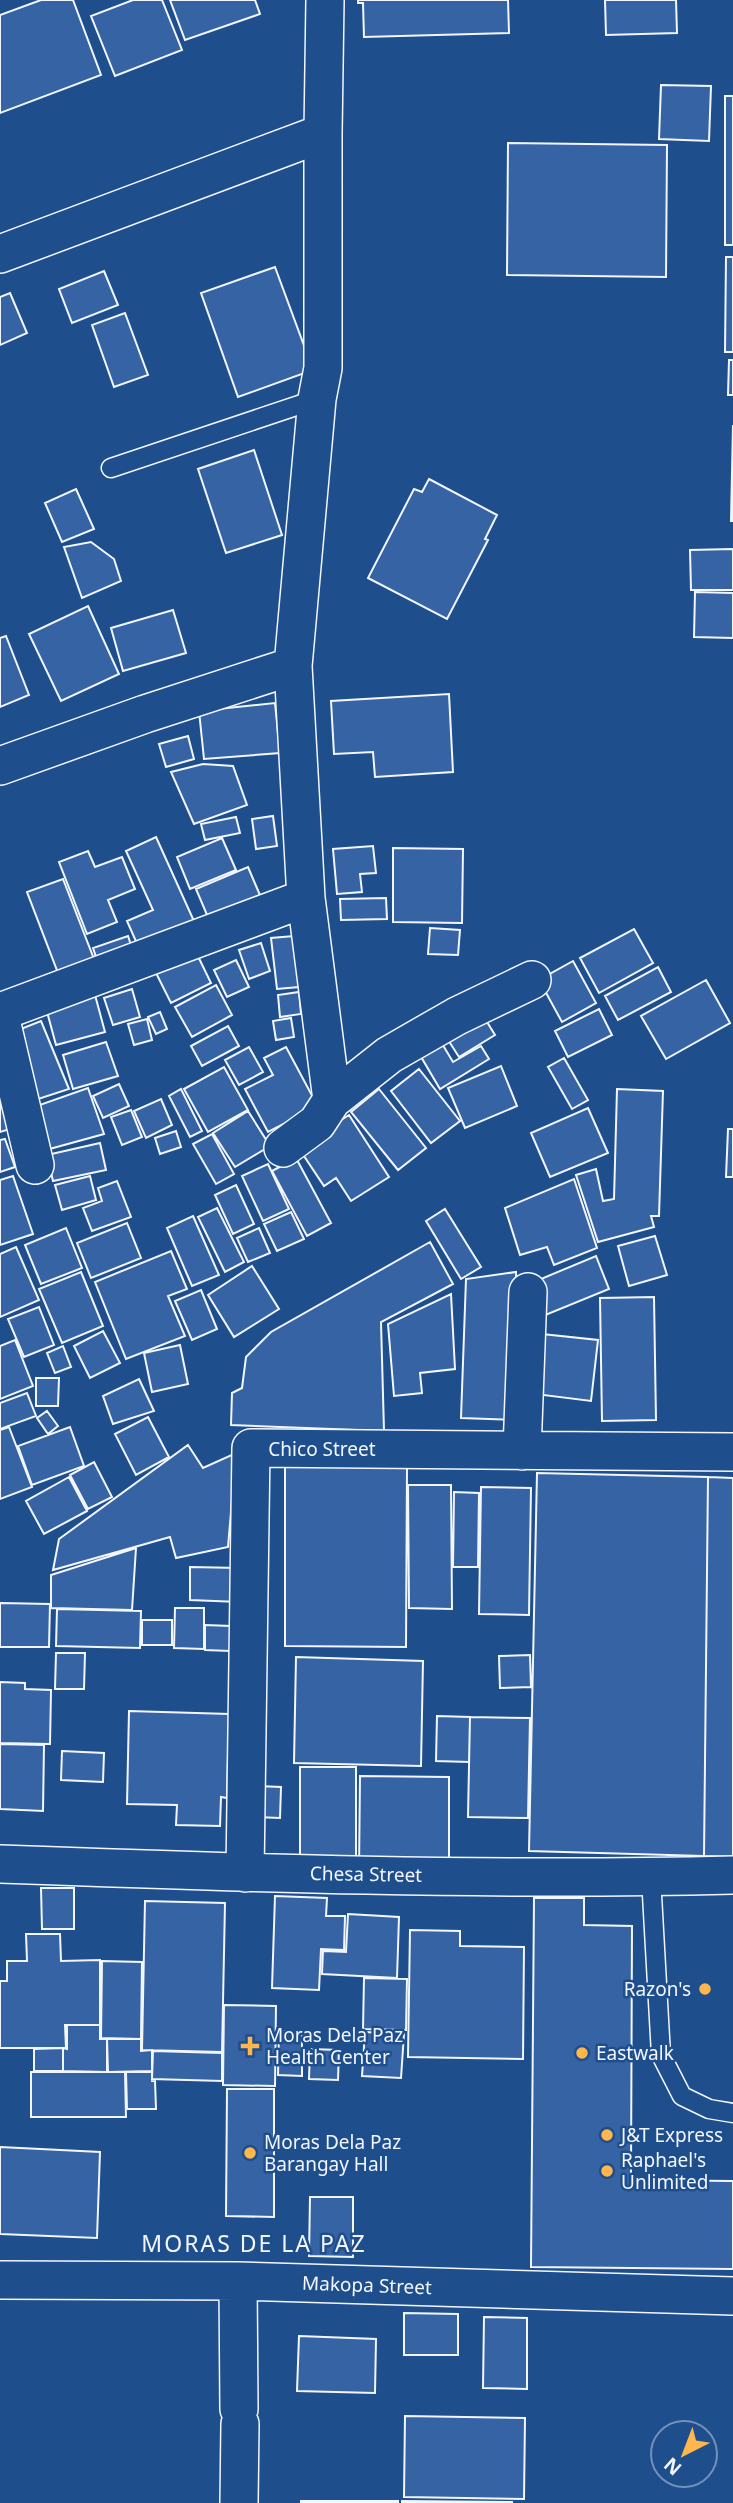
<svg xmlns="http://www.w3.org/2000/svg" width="733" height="2503" viewBox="0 0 733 2503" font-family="'Noto Sans',sans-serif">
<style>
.building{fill:#3563a3;stroke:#f2f6ff;stroke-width:2}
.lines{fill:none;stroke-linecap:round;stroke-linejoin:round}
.service-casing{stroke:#f2f6ff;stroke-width:21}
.minor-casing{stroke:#f2f6ff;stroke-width:40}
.service{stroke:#1f4e8c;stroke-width:18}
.minor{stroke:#1f4e8c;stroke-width:37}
.poi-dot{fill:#ffb74d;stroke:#1f4e8c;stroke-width:2.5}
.labels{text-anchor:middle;stroke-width:5;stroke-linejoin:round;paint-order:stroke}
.street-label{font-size:19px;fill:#f2f6ff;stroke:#1f4e8c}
.poi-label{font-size:19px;fill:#f2f6ff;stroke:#1f4e8c;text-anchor:start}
.quarter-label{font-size:23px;letter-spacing:2px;fill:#f2f6ff;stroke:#1f4e8c}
</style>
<rect width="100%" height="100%" fill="#1f4e8c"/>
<path class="building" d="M41,0h32l28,75 -101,38v-98z
M133,0h29l20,50 -67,26 -24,-60z
M170,0h85l5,14 -75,26z
M358,0h150l1,33 -145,4 -1,-34h-5z
M605,0h71l1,33 -71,2z
M661,85l50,1 -2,55 -50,-2z
M725,96h8v149h-8z
M508,143l159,2 -1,132 -159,-2z
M726,257h7v95h-8z
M275,267l38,103 -75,27 -37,-104z
M104,271l14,34 -46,18 -13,-34z
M10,293l17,40 -27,12v-48z
M125,313l23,62 -34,12 -22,-62z
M729,360h4v35h-5z
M733,425v96h-2z
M254,450l28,85 -56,18 -28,-84z
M429,479l68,36 -12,24 3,1 -41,79 -79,-41 46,-89 8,3z
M76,489l18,40 -32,13 -17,-39z
M91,542l23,17 7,22 -39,17 -18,-51z
M733,549v41h-42l-1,-40z
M695,592l38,1v45l-39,-1z
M88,606l31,68 -58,27 -32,-67z
M173,610l13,43 -63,18 -12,-43z
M6,636l23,59 -29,12v-69z
M449,694l4,78 -78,5 -2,-25 -39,2 -3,-53z
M275,703l5,50 -76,6 -5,-48z
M188,736l6,23 -28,8 -7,-23z
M203,764l30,2 14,39 -53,19 -23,-52z
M273,816l4,30 -21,3 -4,-30z
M236,817l4,16 -35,7 -4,-16z
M156,837l42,93 -56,25 -15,-34 26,-11 -27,-59z
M222,838l14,32 -46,19 -13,-32z
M373,846l3,27 -16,1 2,18 -25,2 -4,-45z
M393,848l70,1 -1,74 -69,-1z
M88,851l7,16 27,-10 13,32 -27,11 9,22 -30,12 -28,-72z
M248,867l17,40 -52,22 -17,-40z
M63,879l36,93 -36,14 -36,-94z
M386,898l1,21 -46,1 -1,-21z
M430,928l30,2 -2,25 -30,-1z
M634,929l19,34 -54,30 -19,-35z
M128,936l8,24 -35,11 -8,-23z
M294,936l5,51 -22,2 -6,-51z
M261,943l9,28 -21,8 -10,-29z
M194,948l17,35 -40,20 -18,-36z
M236,960l13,27 -22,10 -13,-27z
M573,961l23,42 -34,19 -23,-42z
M658,967l13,25 -53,28 -13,-24z
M706,980l24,43 -64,36 -25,-43z
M216,985l16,30 -40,22 -17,-30z
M132,989l8,28 -27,8 -9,-27z
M299,992l2,22 -21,3 -2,-22z
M95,995l10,37 -49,13 -10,-37z
M479,1009l16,26 -36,22 -16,-25z
M599,1009l13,26 -44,22 -13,-26z
M160,1012l7,17 -11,5 -8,-17z
M291,1018l3,19 -18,3 -3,-19z
M147,1019l5,21 -18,5 -6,-21z
M41,1021l28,68 -40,13 -21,-68z
M228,1026l11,20 -37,20 -11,-20z
M438,1037l15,25 28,-16 8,13 -49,30 -23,-39z
M106,1042l12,34 -45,13 -10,-34z
M249,1047l14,25 -24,13 -14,-25z
M286,1047l30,56 -9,9 -39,20 -23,-43 28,-14 -9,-17z
M564,1058l24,42 -16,9 -24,-42z
M501,1066l16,40 -52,22 -17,-40z
M224,1067l24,43 -40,22 -24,-43z
M419,1069l41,52 -29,22 -40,-52z
M0,1072l16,55 -16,5z
M119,1084l10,22 -26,12 -10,-22z
M88,1088l16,46 -58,16 -15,-42z
M181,1089l21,42 -12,6 -21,-41z
M379,1089l47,59 -28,22 -47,-58z
M617,1089l46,2 -4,125h-8l3,11 -56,15 -22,-67 20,-6 7,32 11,-2z
M161,1099l11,26 -26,13 -12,-27z
M588,1108l20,45 -58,24 -19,-44z
M131,1110l11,27 -20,8 -11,-28z
M248,1111l22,35 -35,21 -22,-34z
M349,1115l40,62 -38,24 -15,-23 -12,8 -26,-39z
M728,1129h5v48h-7z
M176,1131l5,16 -21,7 -5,-16z
M212,1134l22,40 -18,10 -23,-40z
M5,1139l10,28 -15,5v-32z
M100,1143l6,27 -53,11 -6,-26z
M296,1158l35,65 -24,13 -35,-65z
M268,1164l21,45 -26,12 -21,-45z
M13,1176l20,58 -33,11v-65z
M90,1176l6,24 -34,10 -7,-25z
M574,1179l23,69 -43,17 -7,-18 -27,8 -15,-47z
M117,1181l14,36 -39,14 -9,-23 19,-7 -4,-13z
M236,1185l18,39 -21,10 -18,-39z
M217,1208l27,54 -19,10 -27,-55z
M445,1209l36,58 -20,12 -35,-58z
M291,1212l13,27 -27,12 -13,-27z
M193,1216l26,59 -27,11 -25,-58z
M127,1223l14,35 -50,20 -14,-35z
M66,1228l16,40 -41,16 -16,-39z
M259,1228l11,25 -22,9 -11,-24z
M655,1236l12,39 -38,11 -11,-40z
M430,1242l23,42 -72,38 3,109 -153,-6 1,-32 10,-5 4,-31 25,-25z
M16,1247l23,53 -39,17v-63z
M171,1251l16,38 -19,7 17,40 -59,23 -31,-77z
M596,1256l13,33 -66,27 -14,-32z
M252,1266l27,43 -45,28 -26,-42z
M81,1272l22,54 -41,17 -23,-54z
M516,1272l5,148 -60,-2 5,-139z
M201,1290l16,39 -25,11 -17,-39z
M451,1294l4,75 -35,4 2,20 -28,3 -6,-72z
M654,1297l2,123 -54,1 -2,-123z
M39,1307l15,38 -30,12 -16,-38z
M103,1331l17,32 -30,15 -16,-32z
M542,1334l56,6 -7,61 -56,-7z
M15,1340l18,46 -33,13v-53z
M180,1345l8,39 -36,8 -8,-39z
M63,1346l8,21 -16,6 -8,-20z
M36,1378h23l-1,28h-22z
M139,1379l15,32 -41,13 -10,-28z
M27,1393l9,23 -36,13v-26z
M47,1411l11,15 -10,8 -11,-16z
M148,1417l21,40 -33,18 -21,-41z
M9,1427l23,60 -32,12v-69z
M70,1427l14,39 -52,19 -14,-39z
M188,1445l15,23 33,-15 -8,94 -52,11 -6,-21 -117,33 6,-31z
M94,1462l18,35 -24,12 -18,-34z
M285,1466l122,1 -1,180 -121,-1z
M537,1473l171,4 -4,379 -175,-5z
M69,1477l18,34 -43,23 -18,-33z
M708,1477l25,1v379l-29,-1z
M408,1485h43l1,124 -43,-1z
M481,1487l50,1 -2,127 -50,-1z
M454,1492l25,1 -1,74h-25z
M136,1548l-4,62 -81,-2v-33z
M190,1567l50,1 -1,34 -49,-2z
M0,1603l50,1 -1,43h-49z
M175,1608h29v41l-30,-1z
M57,1609l84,2 -1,37 -84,-2z
M142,1620h30v25h-30z
M205,1625l26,1 -1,25 -25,-1z
M56,1653h29l-1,36h-29z
M530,1655l1,32 -31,1 -1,-32z
M296,1657l127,4 -2,105 -127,-3z
M0,1682l25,1v6l26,1 -1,54 -50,-1z
M129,1711l100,3 -2,84 -6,-1 -1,29 -44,-1 1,-20 -50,-1z
M437,1716l33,1 -1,45 -33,-1z
M470,1717l60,1 -2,100 -60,-1z
M0,1744l44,1 -1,66 -43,-2z
M62,1751l42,2 -1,29 -42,-2z
M300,1767h56v101l-56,-1z
M360,1776l89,1v94h-90z
M257,1786l24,1 -1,31 -24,-1z
M41,1888h33v41h-32z
M275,1896l52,2 -1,18h19l-1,34 -23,-1 -2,41 -47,-2z
M534,1898h50v27l48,1 -1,254 102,1v88l-202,-2z
M145,1901l80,2 -3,149 -80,-2z
M348,1914l51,3 -2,61 -75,-4 1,-23 23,1z
M410,1930l50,1v15l64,1 -1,112 -115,-2z
M26,1934h34l1,27 39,-1v65h-35l1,23h-66v-67h7v-20h20z
M102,1961l40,1 -1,77 -40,-1z
M364,1978l43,1 -1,51 -43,-1z
M224,2005l52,1 -1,80 -52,-1z
M67,2025h33v14h7v33l-44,-1v-23l4,1z
M279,2031l23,1v44l-24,-1z
M365,2032l39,2 -3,44 -39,-2z
M107,2039h34v12l11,-1v21l-44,1z
M63,2048v23h-29v-22z
M310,2049l29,1 -1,30 -29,-1z
M153,2051l69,2v28l-70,-2z
M31,2072h94l1,45h-95z
M126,2072h26v9h3l1,28h-29z
M227,2089h47v128l-48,-1z
M0,2147l100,5 -3,86 -97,-4z
M310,2197h43v60l-44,-1z
M404,2313l54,1v41h-54z
M484,2317l43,1v71l-44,-1z
M299,2336l77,3 -1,54 -78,-2z
M405,2416l120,2 -1,81 -120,-2z
M301,2501h97v2h-97z
M402,2501l110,1v1h-110z"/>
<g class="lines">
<g class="service-casing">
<path id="service" d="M111,468l206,-69
M651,1877l10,178 21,41 27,13 24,4"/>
</g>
<g class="minor-casing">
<path id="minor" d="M325,0l-2,133v235l-6,31 -24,267 13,232 26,202
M0,254l323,-121
M0,766l145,-52 148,-48
M0,1012l306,-114
M0,1016l35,149
M283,1148l34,-25 15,-23 57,-45 68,-39 75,-36
M522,1451l6,-159
M0,1864c244,9 489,17 733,11
M245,1873l6,-425 482,4
M0,2280l238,1 495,15
M238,2281l1,128
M239,2503l1,-79"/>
</g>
<use href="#service" class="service"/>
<use href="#minor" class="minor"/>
</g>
<g class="poi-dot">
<circle cx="705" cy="1989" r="7"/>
<path d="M246.5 2035.5h7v7h7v7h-7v7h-7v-7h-7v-7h7z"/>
<circle cx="582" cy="2053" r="7"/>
<circle cx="607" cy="2135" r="7"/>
<circle cx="250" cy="2153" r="7"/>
<circle cx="607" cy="2171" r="7"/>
</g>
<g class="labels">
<g class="street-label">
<text x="322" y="1456">Chico Street</text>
<text transform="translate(366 1874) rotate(1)" y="7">Chesa Street</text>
<text transform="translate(367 2285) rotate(2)" y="7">Makopa Street</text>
</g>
<g class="poi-label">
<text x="691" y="1996" text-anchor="end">Razon's</text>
<text x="266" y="2042">Moras Dela Paz<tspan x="266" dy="22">Health Center</tspan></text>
<text x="596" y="2060">Eastwalk</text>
<text x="621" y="2142">J&amp;T Express</text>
<text x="264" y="2149">Moras Dela Paz<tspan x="264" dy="22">Barangay Hall</tspan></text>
<text x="621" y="2167">Raphael's<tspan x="621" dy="22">Unlimited</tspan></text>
</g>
<g class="quarter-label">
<text x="254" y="2252">MORAS DE LA PAZ</text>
</g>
</g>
<g transform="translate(684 2454) rotate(222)"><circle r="33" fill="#1f4e8c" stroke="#7391ba" stroke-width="2"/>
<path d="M0-5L12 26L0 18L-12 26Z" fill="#ffb74d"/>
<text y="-10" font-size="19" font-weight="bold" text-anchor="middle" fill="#f2f6ff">N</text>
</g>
</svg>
